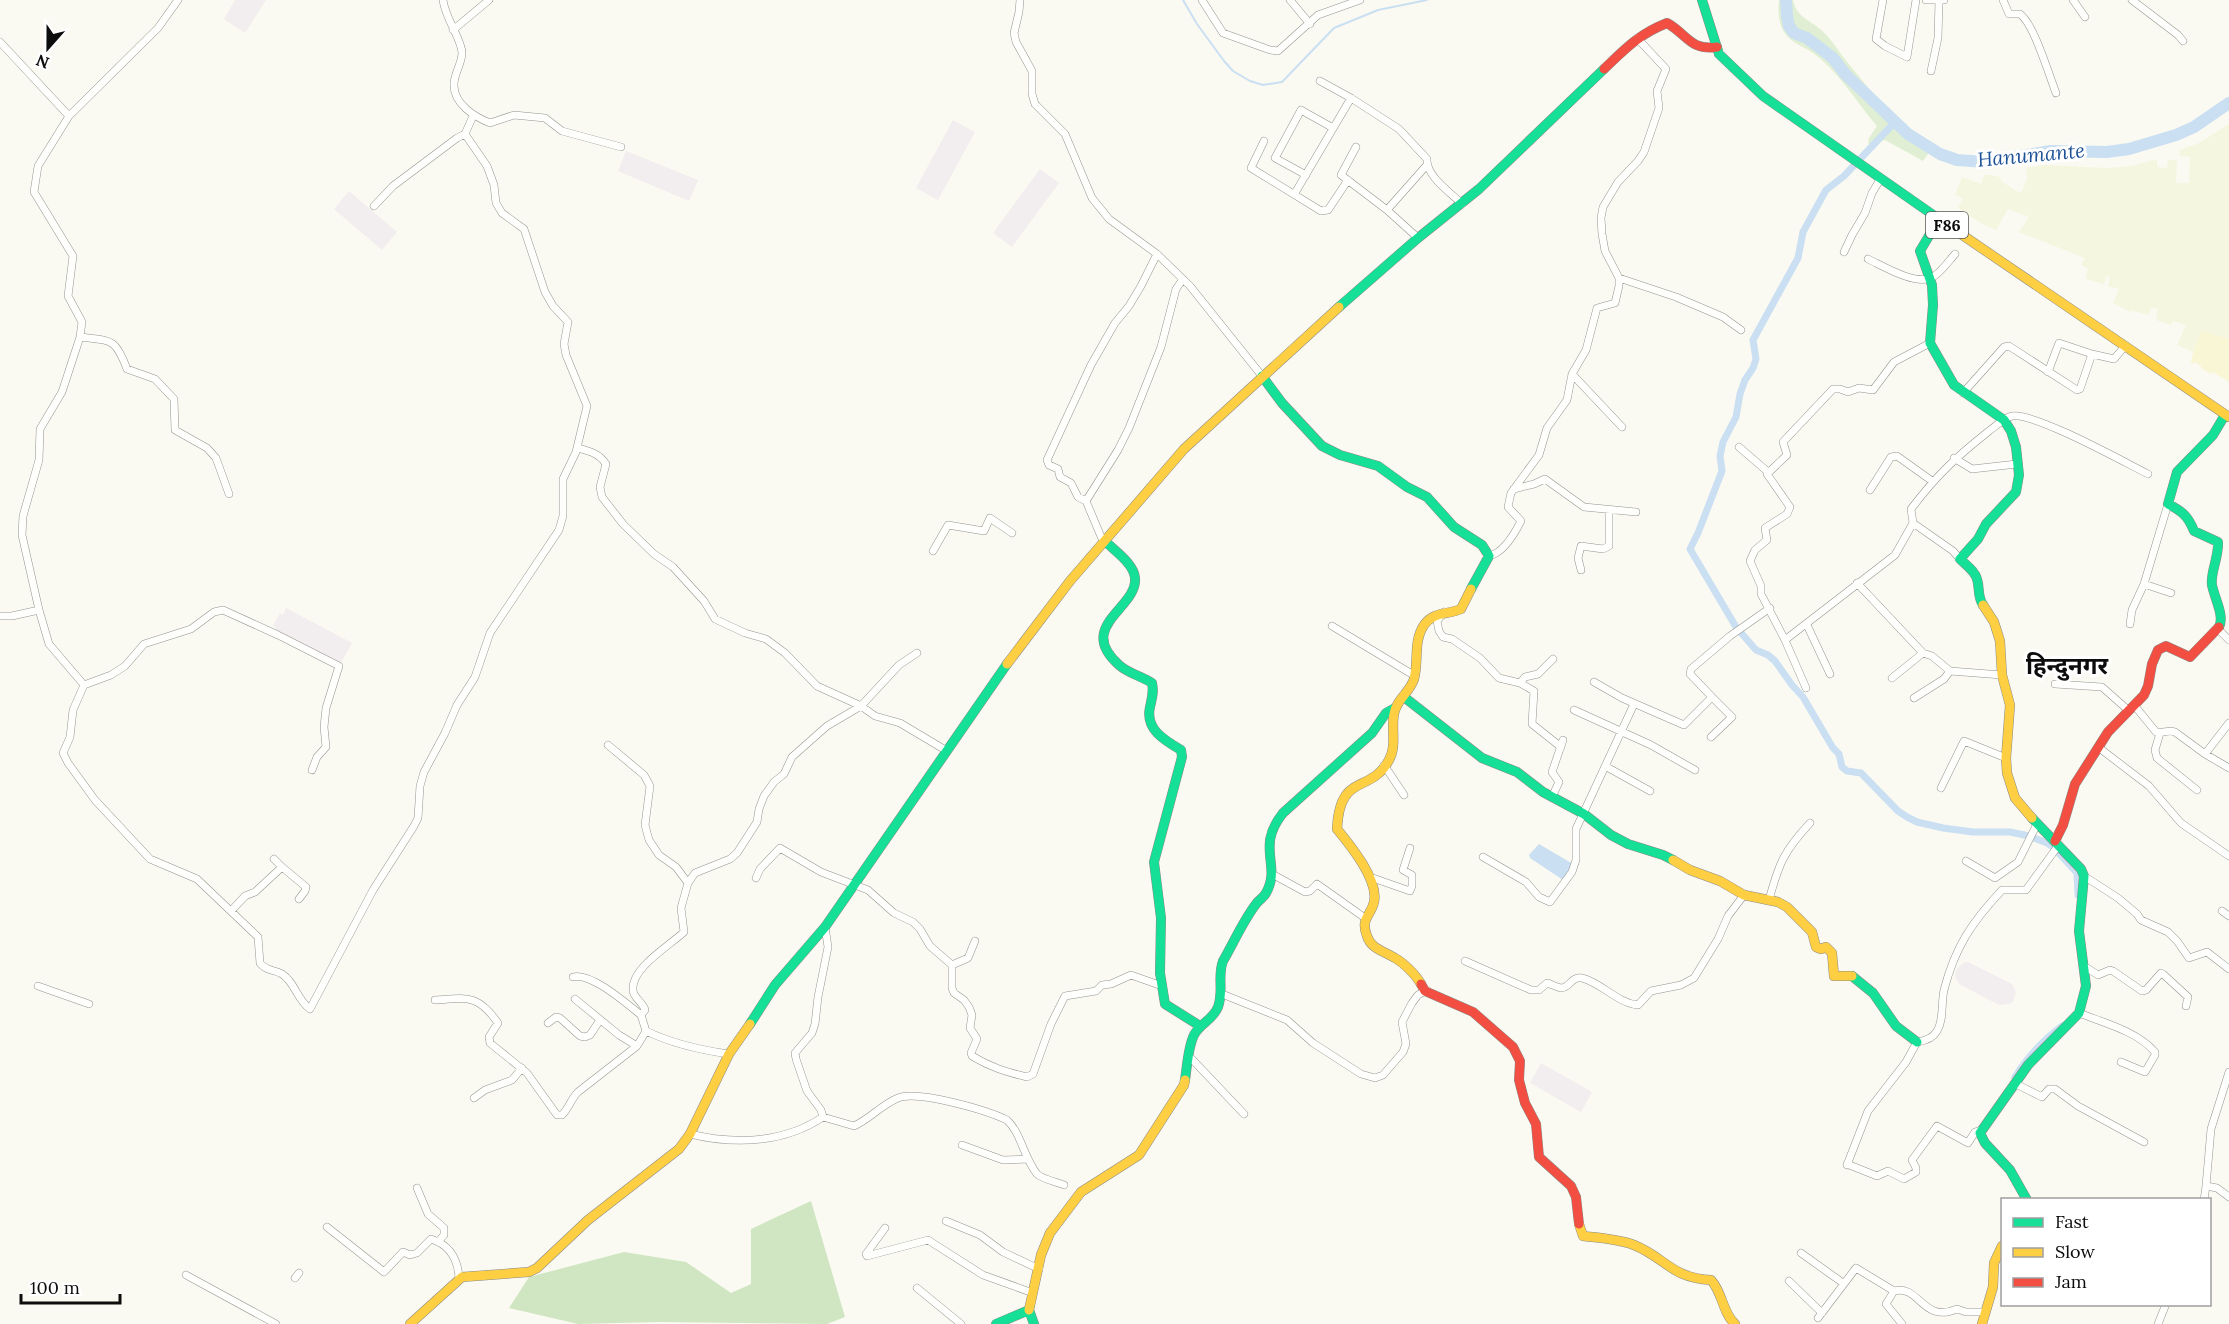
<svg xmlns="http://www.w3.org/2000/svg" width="2229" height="1324" viewBox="0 0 2229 1324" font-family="Lora,'Noto Sans Devanagari',serif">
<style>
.industrial{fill:#f2edee}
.farmland{fill:#f5f6df}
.green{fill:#e0efd3}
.forest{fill:#d0e6c2}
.sand{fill:#f8f6d5}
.water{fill:#cadff2}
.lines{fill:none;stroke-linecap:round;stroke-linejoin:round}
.stream{stroke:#cadff2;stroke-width:2}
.canal{stroke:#cadff2;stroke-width:7}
.river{stroke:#cadff2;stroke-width:12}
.street-casing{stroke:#949490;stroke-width:8}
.fast-casing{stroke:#8a8a87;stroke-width:10}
.slow-casing{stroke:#8a8a87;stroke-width:10}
.jam-casing{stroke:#8a8a87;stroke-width:10}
.street{stroke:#fefefd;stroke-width:7}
.fast{stroke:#16e098;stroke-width:9}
.slow{stroke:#ffcf43;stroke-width:9}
.jam{stroke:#f24e42;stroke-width:9}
.labels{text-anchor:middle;stroke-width:6;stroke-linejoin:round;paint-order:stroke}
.shield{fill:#fff;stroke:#565656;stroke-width:1.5}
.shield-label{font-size:16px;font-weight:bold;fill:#0d0d0d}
.water-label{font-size:20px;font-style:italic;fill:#1e5297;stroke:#fff}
.district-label{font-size:24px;font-weight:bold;fill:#0d0d0d;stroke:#fff}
</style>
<rect width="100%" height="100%" fill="#fafaf2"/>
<path class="industrial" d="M235,0h31l-21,33 -21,-14z
M953,120l22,12 -37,68 -22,-12z
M626,151l72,29 -9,21 -71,-30z
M1040,169l19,14 -47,64 -19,-14z
M349,191l48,41 -15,18 -48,-41z
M286,608l66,35 -11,20 -4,-2 -1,2 -61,-32 1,-3 -3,-2 7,-13 3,2z
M1968,962l44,22 4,8 -3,10 -5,2 -9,1 -40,-21 -4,-8 1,-6 7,-7z
M1541,1063l51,29 -11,20 -51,-29z"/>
<path class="farmland" d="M2229,124v215l-27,-7 -9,20 -16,-7 9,-20 -13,-4 -2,4 -15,-5 2,-11 -7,-1 -3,7 -17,-5 -1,2 -17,-9 6,-14 -11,-3 2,-9 -4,-1 -2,8 -19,-5 3,-10 -7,-4 4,-7 -66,-26 10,-15 -21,-8 -12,21 -12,-5 -26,-17 5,-9 -8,-4 7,-18 19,7 4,-10 15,3 1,4 15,10 6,1 5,-14 -1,-10 17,-3 64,3 24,-2 26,-7v8l10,1 1,-8h9l-1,23h13l1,-26 -10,-1v-6l19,-7z"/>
<path class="green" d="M1779,0h14c3,16 16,20 27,29 10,8 17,20 24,29 27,33 52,67 91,86l-12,17 -38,-21 -6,1 -5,8 -6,-6 1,-5 8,-12c-19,-22 -37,-52 -60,-70 -10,-9 -26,-12 -33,-24 -6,-10 -6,-21 -5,-32z"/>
<path class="forest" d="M811,1201l34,116 -18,7 -168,-2 -81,2 -69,-16 20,-31 95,-25 62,10 45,31 20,-9v-55z"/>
<path class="sand" d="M2202,331l27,8v43l-16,-10 -2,2 -10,-6v-2l-6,-4 -2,2 -2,-1 2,-11z"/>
<path class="water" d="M1539,844l34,20 -10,16 -33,-22 -1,-3z"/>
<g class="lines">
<path class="stream" d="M1183,0l14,24 27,37 9,10 17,10 13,4 19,-3 52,-54 44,-18 49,-10"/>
<path class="canal" d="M1894,123l-50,53 -18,14 -23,42 -5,26 -45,82 3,19 -3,9 -8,12 -5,14 -4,23 -13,25 -3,14 2,15 -24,62 -8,16 46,78 20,23 12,5 7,6 17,24 11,12 30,51 6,6 3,13 5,4 14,2 37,38 9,6 10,5 26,6 30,4h37l19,4 18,7 7,5 23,25 1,22
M2015,1077c13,-21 27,-36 47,-51"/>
<path class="river" d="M1786,0l1,16 2,10 5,7 13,5 26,20 13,17 62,59 32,20 17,6 28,2 66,-11 56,1 22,-3 47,-14 18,-8 35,-24"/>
<g class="street-casing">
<path id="street" d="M443,0c2,18 19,40 19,53 0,10 -8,21 -8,31 -1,20 21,33 36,39l24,-8 31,3 17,13 59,16
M1020,0l-1,12 -5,21 2,9 16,29v23l3,10 30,30 27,64 17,21 48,35 33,32 72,90
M1202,0l21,33 47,17 8,1 40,-36 42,-15
M1290,0l20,24
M1883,0l-7,39 9,7 22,11 9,-57
M1926,0h18
M2003,0l6,14h11c14,10 29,61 36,79
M2073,0l12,17
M2132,0l46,35 5,6
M453,30l36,-30
M0,42l69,74
M1931,71l7,-33 1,-37
M1320,81l31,17 48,31 28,30c-1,17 23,33 35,45
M1264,141l-13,27 70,43 7,-1 20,-30
M1356,147l-15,28 46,35 31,28
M1306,175l-31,-17 26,-48 32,18
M1295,193l56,-95
M374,206l19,-20 64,-48 8,-4 8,-18
M1387,210l39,-44
M1844,252l8,-17 13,-22 7,-20 9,-15
M1868,259c15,7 46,26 63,19 9,-4 17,-16 24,-24
M1619,278l57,19 47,20 18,13
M80,337c31,4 35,0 47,32l28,10 19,20 1,31 32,18 9,10 13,36
M2048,372l11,-29 33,11
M1572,374l50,53
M1963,393l41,-46 5,-1 68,44 3,-1 12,-35 22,5 11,-13
M1739,447l29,25
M577,448c12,3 22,5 29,16l-6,23 2,10 21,27 31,30 19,13 31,34 11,18 30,14 21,6 19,14 32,33 44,20 14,10 25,7 47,28
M1954,458l18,11 45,-5
M1514,489l20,-5 11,-5 39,28 52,5
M1870,490l21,-33 6,-1 35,25
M1086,501l32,-51 11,-22 32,-81 15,-58 7,-10
M1913,523l-2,-14c25,-33 45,-52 78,-78 7,-5 15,-13 23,-15 22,-4 112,46 136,58
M1106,542l-4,-3 -16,-38 -8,-4 -7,-14 -11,-6 -2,-8 -9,-4 -2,-5 44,-95 24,-42 14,-17 12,-20 16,-32
M933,551l15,-26 36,6 6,-13 22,15
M1489,556c14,-3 26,-23 32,-35l-13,-14 3,-14 28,-38 8,-27 20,-28 5,-26 14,-24 11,-42 18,-5 4,-17v-8l-14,-27 -3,-17 -1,-16 2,-11 15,-25 20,-21 6,-9 15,-44 -2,-17 9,-22 -29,-31
M1581,570l-3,-12 3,-12 22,3 6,-3v-36
M1857,583l66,70 9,3 18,15 52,4
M2144,584l27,9
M1444,612l-7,9 2,10 4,6 9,2 28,19 19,20 21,5 14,8 -2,33 29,23
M0,616h12l27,-6
M2130,624l2,-14 12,-26 24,-80
M1807,625l23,49
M1332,626l83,50
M2217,628l12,12
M1785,640l-24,-46v-8l-11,-25 5,-11 12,-10 -2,-12 22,-14 3,-7 -23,-33 20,-19 -4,-13 50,-53h7l8,3 11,-4 14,2 21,-28 36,-19
M1892,678l31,-25
M1594,682l28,16 62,27 28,-28 -22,-23 1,-5 39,-33 40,-28
M1520,683l5,-6 13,-3 15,-15
M2055,684l47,3 26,23
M84,685l-35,-41 -10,-34 -17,-75 1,-19 16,-56 1,-31 22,-37 18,-55 2,-15 -14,-26 5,-40 -39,-64 4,-26 31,-50 89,-88 20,-28
M1806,688l-21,-48 110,-85 18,-32 40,28 7,8
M1914,698l30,-19 6,-8
M2134,705l22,27c7,2 12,-3 19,0l30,22 24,14
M1574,710l77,35 44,25
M2160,733l-5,17 2,8 40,32
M1711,737l21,-20 -20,-20
M608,745l36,30 6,11 -5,39 4,15 10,15 17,12 12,16
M2098,747l51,39 32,37 48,33
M2205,754l24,-31
M1384,765l20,30
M1605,766l45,25
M312,770l5,-13 9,-10 -2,-20 2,-19 13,-42 -61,-31 -55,-25 -9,2 -23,17 -47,15 -19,22 -14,9 -27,10 -11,25 -3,27 -7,16 5,10 27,37 55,59 47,20 61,58 2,26c7,9 14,6 22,11 13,8 15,26 28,35l63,-119 41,-64 4,-8 2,-32 4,-14 21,-39 12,-28 18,-28 15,-44 69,-103 4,-14v-37l13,-27 11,-46 -21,-51 -2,-11 4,-22 -15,-16 -8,-14 -21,-63 -22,-16 -6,-10 -2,-18 -7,-19 -22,-32
M1941,788l23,-47 42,17
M1552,797l7,-15 -7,-10 11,-32
M1483,857l43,25 13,15 11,5 22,-30 4,-12v-31l58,-125
M1966,861l29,17 23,-16 19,-38
M282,867l24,20 -1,4 -6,8
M1272,874l33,18 5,-1 7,-7 48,34
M2084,876l34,22 19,16 4,6 27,12 9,9 12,17 18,-6 22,17
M1370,877l40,14 2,-5v-11l-9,-5 7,-22
M756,878l4,-9 20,-21 41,24 47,18 26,23 19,9 7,7 10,17 22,19v23l2,5 10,7 5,7 3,8 -2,13 7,11 -6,14 1,3c18,11 34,16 55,21l6,-3 18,-50 14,-28 31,-5 6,-6 9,-1 20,-9 31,11
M1769,900c10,-37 15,-49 41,-77
M231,911l14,-15 10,-4 27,-25 -8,-8
M2222,911l7,5
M825,927l3,20 -10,50 -3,27 -3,9 -17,20 1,6 11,32 14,19 2,7 31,9c16,-7 27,-21 44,-28 20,-8 88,12 109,22 14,13 17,38 30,54 5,5 20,8 27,11
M1465,961l66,29h8l8,-7c4,1 9,4 14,5 9,0 10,-12 21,-10 20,5 35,25 56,27l13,-14 30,-6 13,-7 24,-39 10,-23 16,-21
M952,965l16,-7 7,-17
M2084,966l14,9 12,-5 3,1 29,20 4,-1 15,-17 2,1 25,23 -2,9
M573,977c18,-5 54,27 68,38
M38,986l51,18
M1222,994l65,26 26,23 48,31 14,4 8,-3 20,-23 3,-8 -4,-22 10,-19 6,-8 7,-4
M575,999l44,36 18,11
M435,1000c33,-2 43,-6 63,23l-9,14 1,6 37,30 30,42h5c7,-7 9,-16 16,-23l59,-46 9,-15
M2079,1013c25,10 58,18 76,39v3l-10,17 -24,-10
M548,1023l8,-6 4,1 20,18 5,1 5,-2 10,-15
M729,1054c-29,-4 -56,-10 -83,-23l-5,-16 4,-5c-2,-8 -12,-12 -12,-20 -2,-22 36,-44 51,-58l-3,-24 7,-25 7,-10 35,-14 7,-6 20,-31 2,-13 5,-13 10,-14 10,-8 8,-17 35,-31 34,-20 38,-41 18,-12
M1189,1056l55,58
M2016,1084l26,13 7,-8h6l23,17 66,36
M474,1098l11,-8 27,-10 10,-12
M690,1134c45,11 94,9 133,-17
M962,1145l41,15 25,-1
M1847,1164l30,12 11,-5 16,8 12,-7v-4l-4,-8 25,-34 31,17 7,-11 6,-2
M1847,1165l21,-54 38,-49 11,-20c8,-1 16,-4 20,-11 7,-11 4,-28 7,-41 11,-43 28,-68 58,-100h24l32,-44
M2206,1186l5,-57 18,-57
M417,1188l11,26 16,14v7l-6,7
M2204,1200l2,-14 11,2 12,9
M946,1221l34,14 23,17 36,17
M327,1227l57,45 19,-20 7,3 7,-2 14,-14c19,6 27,21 28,39
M885,1228l-19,26 1,2 61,-16 55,35 50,18
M1801,1253l42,30
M186,1275l90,49
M295,1278l4,-5
M1789,1281l33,32
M917,1288l44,36
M1894,1291c26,-7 28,33 63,18l9,3h16
M1818,1318l38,-50 38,23 -8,13 16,20
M2158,1324l8,-20"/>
</g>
<g class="fast-casing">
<path id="fast" d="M1702,0l17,54 44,42 173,121
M1939,219l-19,32 12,34 1,20 -3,38 24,42 50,35 7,11 5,16 3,28 -3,17 -30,32 -8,15 -18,20c6,6 15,12 17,20 3,9 0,17 6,26
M1339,307l79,-69 61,-49 125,-120
M1262,376l20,27 40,43 18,9 38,11 29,21 20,10 27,30 28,18 7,11 -18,33
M1106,542c9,9 28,22 29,36 3,30 -60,48 -16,87 10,9 23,11 33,18 2,9 0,15 -2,24 -5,22 14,33 31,43l1,7 -28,105 7,56 -1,55 5,31 35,22
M2219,627c6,-11 -5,-30 -7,-42 -2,-12 7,-28 6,-43l-24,-11c-6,-15 -12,-20 -26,-27l9,-32 36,-37 12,-20
M1404,697l78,61 35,14 26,20 41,22 27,21 17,9 35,11 10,5
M1852,976l21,17 23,33 21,16
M750,1024l25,-39 50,-58 182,-263
M1185,1080c2,-13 3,-33 9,-45 6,-12 19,-15 24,-28 6,-16 -1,-31 5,-46 11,-19 20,-40 33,-57 3,-4 8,-7 10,-11 16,-28 -11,-45 17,-80l89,-80 14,-20 9,-5
M2027,1200l-17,-30 -25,-27 -5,-10 48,-68 51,-52 7,-27 -7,-55 5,-55 -3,-7 -49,-51
M1029,1310l5,14
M996,1324l33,-14"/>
</g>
<g class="slow-casing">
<path id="slow" d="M1936,217l293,200
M1983,605l11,17 6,19 2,34 8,30 -4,53 1,15 8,25 17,20
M1007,664l63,-83 114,-132 155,-142
M1673,860l17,10 30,11 24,14 34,7 9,5 25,25 4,15 5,2 5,-2 6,6 2,23h18
M1421,984c-5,-9 -17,-21 -26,-26 -11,-7 -24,-9 -28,-22 -7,-18 4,-20 7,-34 5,-22 -24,-57 -37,-73 3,-58 33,-34 52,-69 8,-14 2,-31 5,-46 2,-14 16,-22 20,-35 5,-18 -1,-38 10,-54 10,-14 23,-10 37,-16l10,-20
M1579,1224l4,12c17,2 36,3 51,9 32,13 37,33 77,35 12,13 11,32 24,44
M1029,1310l12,-55 9,-22 31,-41 58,-37 45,-70 1,-5
M410,1324l52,-47 67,-5 8,-4 51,-48 91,-71 11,-15 39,-80 21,-30
M1982,1324l11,-37 1,-24 8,-17"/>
</g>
<g class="jam-casing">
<path id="jam" d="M1604,69c21,-20 35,-35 63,-46 20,11 23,28 50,24
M2055,841l8,-16 12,-41 33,-52 36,-37 4,-9 4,-22 6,-14 8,-4 24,11 29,-30
M1421,984l4,7 48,21 40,35 7,14 -1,19 6,23 11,21 3,33 32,29 5,11 3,27"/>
</g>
<use href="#street" class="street"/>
<use href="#fast" class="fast"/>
<use href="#slow" class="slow"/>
<use href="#jam" class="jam"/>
</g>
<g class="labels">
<rect class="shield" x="1926" y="212" width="42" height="26" rx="4.5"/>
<g class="shield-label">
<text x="1947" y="231">F86</text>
</g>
<g class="water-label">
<text transform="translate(2031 155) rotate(-5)" y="7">Hanumante</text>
</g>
<g class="district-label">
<text x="2067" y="674">हिन्दुनगर</text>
</g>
</g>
<rect x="2001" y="1198" width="210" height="108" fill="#ffffff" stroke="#9e9e9e" stroke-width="1.5"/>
<rect x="2013" y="1218" width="30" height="9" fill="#16e098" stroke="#9e9e9e" stroke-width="1.5"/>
<text x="2055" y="1228" font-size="18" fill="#0d0d0d">Fast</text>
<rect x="2013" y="1248" width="30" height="9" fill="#ffcf43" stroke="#9e9e9e" stroke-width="1.5"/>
<text x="2055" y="1258" font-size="18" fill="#0d0d0d">Slow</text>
<rect x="2013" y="1278" width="30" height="9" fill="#f24e42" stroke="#9e9e9e" stroke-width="1.5"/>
<text x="2055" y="1288" font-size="18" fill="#0d0d0d">Jam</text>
<g transform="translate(48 48) rotate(201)" stroke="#ffffff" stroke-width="4.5" paint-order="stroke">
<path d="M0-4.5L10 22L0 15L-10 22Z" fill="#0d0d0d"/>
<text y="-9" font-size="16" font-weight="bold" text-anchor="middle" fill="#0d0d0d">N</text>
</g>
<path d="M21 1294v9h99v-9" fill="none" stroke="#0d0d0d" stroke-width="3"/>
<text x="30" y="1294" font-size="18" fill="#0d0d0d" stroke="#ffffff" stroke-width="4.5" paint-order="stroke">100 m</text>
</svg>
